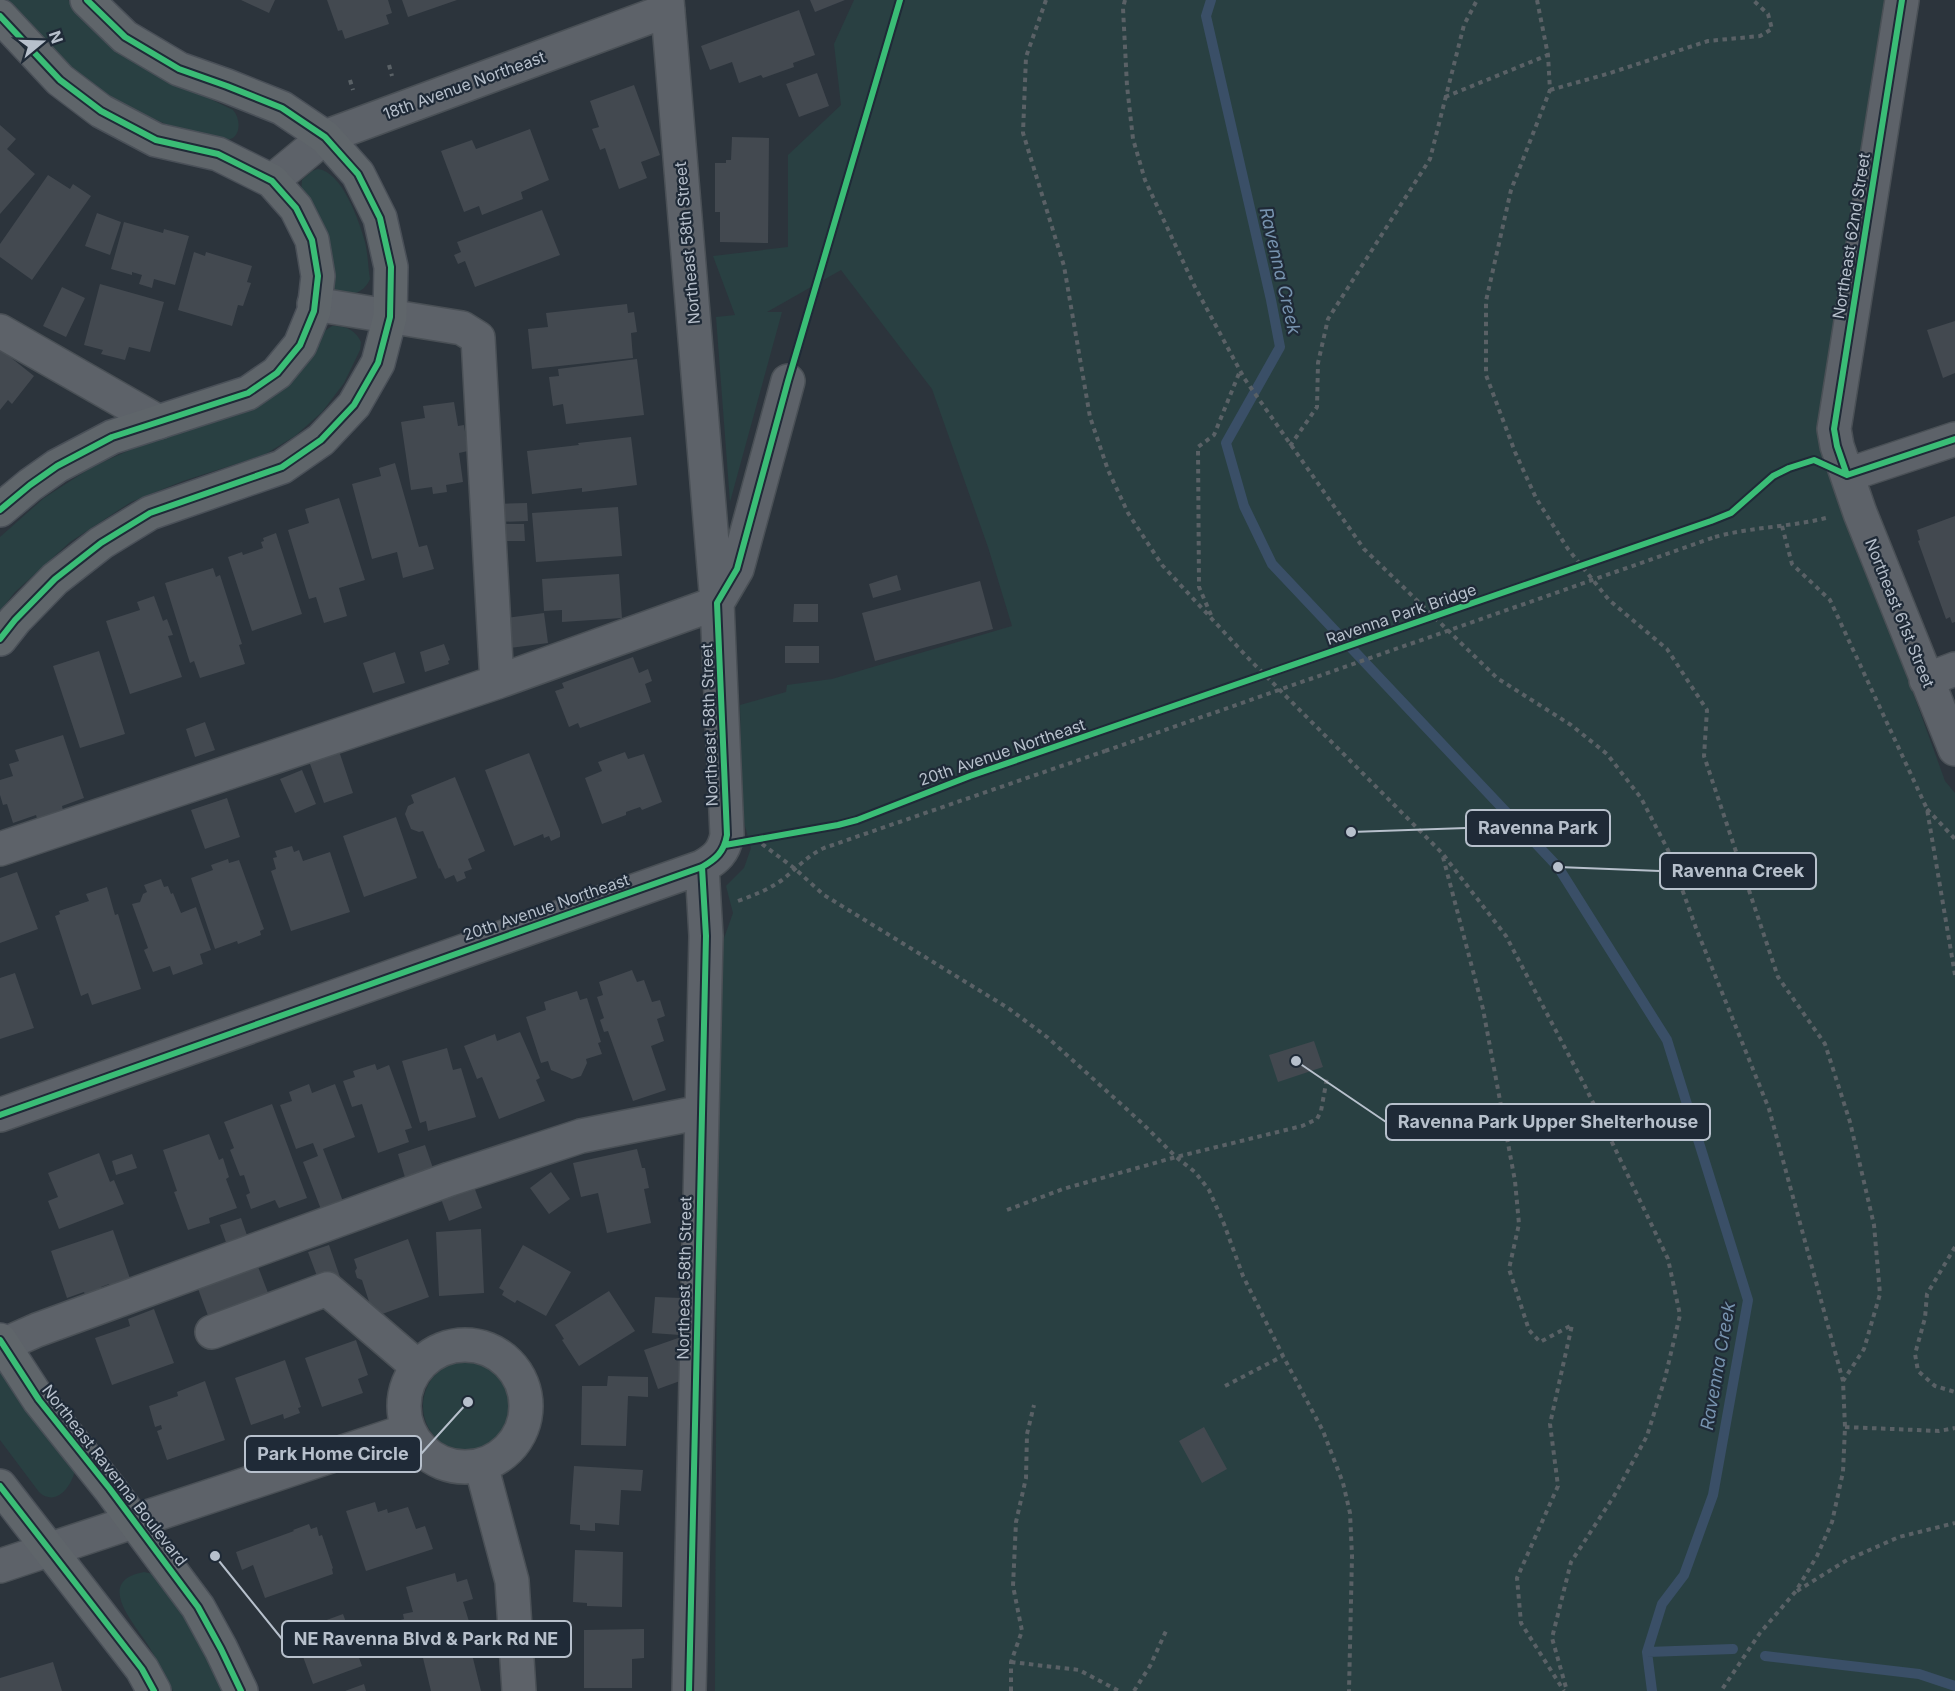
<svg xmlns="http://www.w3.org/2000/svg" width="1955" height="1691" viewBox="0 0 1955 1691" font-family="Inter,sans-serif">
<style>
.green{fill:#294042}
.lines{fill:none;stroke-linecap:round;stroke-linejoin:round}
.stream{stroke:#3a4f67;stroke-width:10}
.building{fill:#434950}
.minor-casing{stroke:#4a5056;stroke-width:36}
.major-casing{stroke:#4a5058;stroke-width:36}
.path{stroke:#5a6166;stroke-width:4;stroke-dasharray:4.5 4.5;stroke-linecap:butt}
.minor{stroke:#5d6269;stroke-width:33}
.major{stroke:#5f656a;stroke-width:33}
.path-bridge{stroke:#5a6166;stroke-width:4;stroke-dasharray:4.5 4.5;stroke-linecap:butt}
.cycleway-casing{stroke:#1f2a37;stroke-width:10}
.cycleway{stroke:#3abd76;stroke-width:6}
.labels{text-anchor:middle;stroke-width:4.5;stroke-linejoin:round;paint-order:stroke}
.street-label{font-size:16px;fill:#b7c0cc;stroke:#1f2a37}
.water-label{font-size:18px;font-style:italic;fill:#7793af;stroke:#1f2a37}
.leader{fill:none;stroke:#b7c0cc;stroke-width:2}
.callout-dot{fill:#b7c0cc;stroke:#1f2a37;stroke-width:2}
.callout{fill:#1f2a37;stroke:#b7c0cc;stroke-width:2}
.callout-label{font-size:18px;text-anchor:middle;font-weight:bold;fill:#b7c0cc}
</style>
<rect width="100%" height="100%" fill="#2c343c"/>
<path class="green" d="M5,0h63l23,23 64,49 78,38c9,10 8,31 -9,30 -30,-1 -81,-25 -107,-40 -43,-25 -80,-62 -112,-100z
M854,0h1045l-78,438 124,343 10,12v898h-1240l3,-736 15,-42 -7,-27 18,-18 7,-20 -9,-33 -2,-110 46,-13 1,-7 45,-6 180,-53 -24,-79 -56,-158 -91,-119 -74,42h15l-52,190 -14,-185 19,-2 -22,-59 75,-9v-92l53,-50 -7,-61z
M318,169c24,3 41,51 47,73 3,12 3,25 5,37 -7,17 -28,21 -39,6l-30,-92 1,-13 10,-9z
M332,326c13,-1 24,4 29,16l-1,8 -16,33 -22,29 -27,24 -31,19 -81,26 -52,21 -61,40 -55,50 -15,19v-74l44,-39 48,-31 51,-23 101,-33 28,-15 25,-21 17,-26 9,-17z
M0,1360l75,109c-2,16 -19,39 -36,23l-39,-52z
M423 1406a46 46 0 1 1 92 0a46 46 0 1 1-92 0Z
M144,1572l9,2 7,5 22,32 18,32 23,48h-50c-8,-16 -16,-31 -25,-46 -14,-22 -54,-64 -4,-73z"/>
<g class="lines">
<path class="stream" d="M1211,0l-5,16 65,284 9,47 -54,96 18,63 28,58 286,303 109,173 81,260 -35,195 -29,80 -22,29 -15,48 5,39
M1647,1652l86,-3
M1765,1656l154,18 36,12"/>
</g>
<path class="building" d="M241,0h34l-6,13z
M327,0h61l4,13 -6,2 3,9 -44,15 -3,-9 -4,1z
M402,0h55l-49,17z
M810,0h35l-30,12z
M799,10l16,45 -22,8 1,4 -31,11 -2,-3 -22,8 -7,-21 -22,8 -9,-24z
M817,73l12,33 -30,11 -13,-33z
M634,85l26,70 -19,7 6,16 -28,11 -14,-41 -5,2 -8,-21 7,-2 -9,-26z
M0,125l16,14 -9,10 28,25 -35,40z
M530,129l19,51 -28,12 2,7 -41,16 -3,-9 -15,6 -23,-61 31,-11 4,9z
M732,137l37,1 -1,105 -48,-1v-30h-5v-49h11v-3h5z
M48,175l22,14 3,-5 18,12 -59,84 -32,-23v-13z
M542,210l18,45 -85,32 -10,-26 -7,3 -4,-9 7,-3 -4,-10z
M97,213l24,9 -11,33 -25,-9z
M124,222l39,11 1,-4 25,7 -14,49 -21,-6 -2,9 -13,-4 3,-9 -10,-3v3l-21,-6z
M194,252l11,4 1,-4 46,14 -5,16 4,1 -8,23 -5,-1 -6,21 -54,-16z
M100,284l64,18 -14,50 -21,-5 -4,13 -24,-6 2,-4 -19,-5z
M62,287l23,11 -19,39 -23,-11z
M627,304l1,9 6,-1 3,20 -6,1 2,25 -101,11 -4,-40 20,-2 -2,-14z
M1955,321v52l-12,5 -16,-48z
M0,349l34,27 -22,28 -4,-4 -8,10z
M637,359l7,56 -78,9 -3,-20 -10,2 -4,-29 10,-1 -1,-7z
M454,402l4,24 6,-1 4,26 -9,2 4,29 -17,3 1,7 -14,2 -1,-7 -21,3 -10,-68 24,-4 -2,-12z
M631,437l6,48 -55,7v-4l-50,6 -5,-43 52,-6 -1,-2z
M395,463l24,84 8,-2 7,24 -31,9 -6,-26 -25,7 -20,-75 29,-8 -2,-8z
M339,498l26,82 -26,8 8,28 -23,7 -8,-26 -7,2 -21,-69 21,-7 -4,-14z
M527,503l1,18 -32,1 -1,-18z
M618,507l4,49 -86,6 -4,-49z
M1955,516v106l-3,1 -2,-6 -4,2 -28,-78 2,-1 -3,-10z
M496,524h28l1,17h-29z
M276,533l26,81 -50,17 -24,-74 14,-5 1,3 20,-7 -2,-6 3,-1 -1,-3z
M213,568l3,9 4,-2 22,69 -3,1 6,19 -45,14 -6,-17 -4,2 -25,-80z
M619,574l3,44 -60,4v-12l-18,1 -2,-32z
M897,575l4,15 -28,8 -4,-14z
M980,581l13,48 -118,32 -13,-48z
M154,596l9,25 4,-2 6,16 -5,1 14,41 -52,17 -24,-73 34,-11 -3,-8z
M794,604h24v18h-25z
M544,613l4,30 -38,5 -4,-30z
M444,644l6,16 -2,1 1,3 -24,8 -5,-20z
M785,646h34v17h-34z
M99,651l26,83 -45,14 -27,-82z
M395,652l10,31 -32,10 -10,-30z
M633,657l6,16 9,-4 4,12 -7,3 6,18 -71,26 -2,-5 -9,4 -14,-36 9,-3 -2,-5z
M205,722l10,28 -20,7 -9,-28z
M63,735l21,63 -22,8 2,8 -26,8 -2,-7 -23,8 -6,-19 -4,1 -3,-10v-15l13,-4 -4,-12 10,-3 -4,-11z
M339,751l14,42 -29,10 -15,-42z
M625,752l3,7 16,-5 18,48 -20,8 -2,-3 -14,5v3l-24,9 -17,-46 17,-7 -4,-9z
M529,753l31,79v5l-9,4 -2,-5 -5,2 -1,-4 -29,12 -29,-76z
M302,770l14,34 -21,9 -15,-34z
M455,777l30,74 -17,8 4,10 -8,3 2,6 -9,4 -3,-7 -9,4 -5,-11 -1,1 -16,-38 -4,1 -8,-3 -6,-15 3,-8 6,-3 -3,-8z
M227,798l13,39 -35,12 -14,-39z
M396,817l21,61 -53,19 -21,-61z
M292,846l2,6 5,-2 4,11 27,-9 20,60 -59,19 -20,-60 5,-2 -3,-11 4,-1 -2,-6z
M228,859l1,4 10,-3 25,69 -4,2 1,4 -23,9 -1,-3 -22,8 -24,-71 22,-8 -2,-5z
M17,872l21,57 -38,14v-65z
M161,879l3,8 4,-1 3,8 2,-1 8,20 15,-6 15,43 -11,4 3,10 -30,11 -3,-9 -17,6 -9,-22 4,-2 -16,-44 8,-2 3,-8 4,-2 -3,-7z
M107,887l8,28 3,-1 23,75 -49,16 -4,-12 -7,3 -26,-80 5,-2 -1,-3 30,-10 -3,-7z
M632,970l5,12 7,-2 8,22 8,-2 5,16 -8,3 7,22 -13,5 15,44 -33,11 -25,-70 -4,1 -4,-12 4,-2 -7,-21 6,-2 -4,-13z
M15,973l19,55 -34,11v-61z
M577,991l3,9 7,-2 14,44 -3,1 4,11 -16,5 1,4 -6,13 -9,3 -21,-9 -3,-9 -7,2 -15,-46 20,-7 -2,-8z
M520,1032l20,46 -4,2 9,21 -46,18 -17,-42 -5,2 -13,-33 31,-12 2,7z
M1314,1041l9,26 -45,15 -9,-27z
M447,1048l6,22 8,-2 15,49 -48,14 -2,-10 -6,2 -18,-62z
M375,1064l2,6 12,-5 23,63 -7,2 4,12 -31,11 -16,-49 -10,3 -9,-26 12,-4 -2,-6z
M309,1084l3,9 23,-9 20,53 -32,12 21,55 -22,8 -19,-50 15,-6 -5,-13 -17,6 -16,-44 12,-4 -3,-9z
M272,1104l35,94 -28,10 -4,-8 -24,9 -5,-14 4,-2 -6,-18 -4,1 -10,-26 4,-2 -10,-26z
M209,1134l10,26 4,-2 6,19 -3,2 11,29 -28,10 1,5 -22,7 -14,-38 3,-1 -14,-41z
M425,1145l10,29 -28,10 -9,-30z
M637,1149l5,19h3l4,20 -5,1 7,34 -44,10 -9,-40 -17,4 -8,-34z
M99,1153l11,29 4,-2 10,24 -65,25 -11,-28 10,-4 -10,-24z
M132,1154l5,14 -21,7 -4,-14z
M551,1172l19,27 -21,15 -19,-26z
M473,1184l9,24 -33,13 -9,-25z
M241,1218l9,26 -21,7 -9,-26z
M481,1229l3,64 -45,3 -3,-64z
M113,1230l20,57 -21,7 -3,-10 -8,3 2,4 -17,6 -2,-5 -17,6 -16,-47z
M408,1239l21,58 -55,20 -12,-37 -5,-2 -2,-7 2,-3 -3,-9z
M329,1245l11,32 -20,7 -12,-32z
M523,1245l48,27 -25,44 -29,-16 -2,3 -13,-8 2,-4 -5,-3z
M257,1264l13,34 -60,23 -13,-35z
M609,1291l26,40 -56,35 -17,-26 2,-1 -9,-14z
M655,1297l26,1 -1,37 -28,-2z
M154,1309l20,54 -62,22 -17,-47 35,-12 -2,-7z
M681,1337l-1,44 -22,8 -14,-39z
M356,1340l12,35 -10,4 5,14 -41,14 -17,-49z
M285,1360l16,47 -3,1 2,5 -16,6 -1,-5 -32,11 -16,-47z
M608,1376l40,1v20l-20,-1 -2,50 -45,-1 1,-59h25z
M205,1381l20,59 -58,20 -10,-29 5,-2 -1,-4 -6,2 -6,-21 29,-10 -1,-4z
M1204,1427l23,42 -25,14 -23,-42z
M574,1466l69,4 -2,21 -20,-1 -2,35 -24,-2v8l-15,-1v-5l-10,-1z
M375,1502l3,10 9,-3 1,4 20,-6 8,22 9,-3 8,23 -67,22 -20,-60z
M309,1524l2,5 6,-2 2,9 3,-1 11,33 -1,1 1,5 -68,24 -12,-33 -11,5 -6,-18 58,-21 -1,-1z
M575,1550l48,2 -1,55 -35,-1v-3l-14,-1z
M455,1573l2,9 10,-3 6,20 -10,3 8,26 -52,14 -1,-6 -18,6 -6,-20 10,-3 -1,-5 10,-2 -7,-25z
M343,1614l19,52 -49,18 -19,-52z
M644,1629v29l-12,1v29h-48v-58z
M470,1646l11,45h-50l-8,-33z
M53,1662l9,29h-62v-13z
M364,1684l2,7h-21z"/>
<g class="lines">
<g class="minor-casing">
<path id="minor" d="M1902,0l-68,429 3,17 23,67 95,236
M272,181l53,-44 343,-127
M314,304l148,24 16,10 19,344
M0,331l159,91
M1847,475l108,-36
M1926,680l29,-11
M0,849l497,-167 220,-79 20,-34 51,-188
M0,1115l702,-248c14,-8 22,-15 25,-32l-10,-232 -50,-603
M212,1332l115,-43 91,78
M3,1345l34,-15 413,-151 131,-43 121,-24
M404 1406a61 61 0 1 1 122 0a61 61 0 1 1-122 0Z
M481,1465l31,116 7,110
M0,1566l409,-136
M689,1691l17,-755 -4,-69"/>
</g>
<g class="major-casing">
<path id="major" d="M0,16l60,64 41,31 55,29 62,14 54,27 24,27 16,32 6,36 -4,35 -14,34 -23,28 -29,20 -136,44 -55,29 -27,19 -30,25
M0,639l15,-19 40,-41 46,-36 49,-30 132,-46 39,-27 33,-35 24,-42 12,-46 1,-50 -11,-49 -22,-44 -33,-37 -43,-29 -55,-22 -48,-17 -54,-32 -38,-37
M0,1340l39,60 71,89 88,118 23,42 20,42
M0,1486l142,183 12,22"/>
</g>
<path class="path" d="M1046,0l-20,57 -3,76 41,133 26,151 18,53 20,43 34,52 87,94 193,194 64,83 78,148 84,175 12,56 -15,63 -18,58 -33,60 -43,66 -19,76 15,53
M1125,0l-2,8 4,78 6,53 12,41 49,105 50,93 120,171 133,129 74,47 36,29 34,44 27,52 28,78 73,181 74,272 2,46 -2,45 -11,50 -15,34 -21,35 -36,42 -39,58
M1537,0l11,55 2,35 -39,100 -25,111v74l29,77 21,46 32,51 41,51 58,49 40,61 -3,46 74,221 47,67 25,78 24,103 6,69 -16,55 -21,32
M389,65l3,11
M350,80l3,10
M1550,90l57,-16 101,-33 52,-5 12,-7 -4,-15 -15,-14
M1445,97l103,-42
M1290,446l27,-39 1,-44 10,-44 102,-160 34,-134 13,-25
M1782,526l10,38 38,36 97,209 28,166
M1715,537c36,-10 75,-10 111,-19
M1211,615l-12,-28 -1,-140 16,-12 26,-64
M1927,809l28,30
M762,844l32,24 30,27 184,113 39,29 96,87 33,33 19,15 14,18 15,34 19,52 40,80 40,75 20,52 7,30 2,43 -3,135
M1443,857l40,152 32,172 4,43 -10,45 20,61 11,12 32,-17 -22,99 8,62 -41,92 4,45 43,68
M738,901c16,-6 30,-11 44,-21 14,-11 25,-24 42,-32l281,-97
M1007,1210l56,-21 113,-32 126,-31 15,-7 4,-8 6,-33
M1955,1247l-28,47 -2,24 -10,36 3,17 17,15 20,6
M1225,1386l58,-30
M1845,1427l94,4 16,-3
M1797,1591l50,-31 52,-23 56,-14
M1011,1662l68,8 40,21
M1011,1691v-29l11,-31 -9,-45 3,-64 10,-44 1,-44 7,-29
M1134,1691l16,-25 16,-35"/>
<use href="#minor" class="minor"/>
<use href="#major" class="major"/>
<path class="path-bridge" d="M1105,751l610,-214"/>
<g class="cycleway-casing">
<path id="cycleway" d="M0,16l60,64 41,31 55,29 62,14 54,27 24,27 16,32 6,36 -4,35 -14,34 -23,28 -29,20 -136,44 -55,29 -27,19 -30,25
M1847,475l-10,-29 -3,-17 68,-429
M0,639l15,-19 40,-41 46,-36 49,-30 132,-46 39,-27 33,-35 24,-42 12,-46 1,-50 -11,-49 -22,-44 -33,-37 -43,-29 -55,-22 -48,-17 -54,-32 -38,-37
M725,845l113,-20 19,-5 113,-44 741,-255 20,-8 42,-37 16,-8 25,-8 33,15 108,-36
M0,1115l702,-248c14,-8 22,-15 25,-32l-10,-232 20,-34 51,-188 112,-381
M0,1340l39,60 71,89 88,118 23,42 20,42
M0,1486l142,183 12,22
M689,1691l17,-755 -4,-69"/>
</g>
<use href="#cycleway" class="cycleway"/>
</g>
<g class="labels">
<g class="street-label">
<text transform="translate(464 85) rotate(-20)" y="6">18th Avenue Northeast</text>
<text transform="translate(1851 236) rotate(-81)" y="6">Northeast 62nd Street</text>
<text transform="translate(687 243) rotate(-95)" y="6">Northeast 58th Street</text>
<text transform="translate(1900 613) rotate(68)" y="6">Northeast 61st Street</text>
<text transform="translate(1401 614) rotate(-19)" y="6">Ravenna Park Bridge</text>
<text transform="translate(709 725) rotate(-92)" y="6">Northeast 58th Street</text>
<text transform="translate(1002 752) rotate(-19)" y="6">20th Avenue Northeast</text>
<text transform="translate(546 907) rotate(-19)" y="6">20th Avenue Northeast</text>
<text transform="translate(684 1278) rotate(-89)" y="6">Northeast 58th Street</text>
<text transform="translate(115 1475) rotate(52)" y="6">Northeast Ravenna Boulevard</text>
</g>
<g class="water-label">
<text transform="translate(1280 271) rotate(77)" y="6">Ravenna Creek</text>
<text transform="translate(1718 1366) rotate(-80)" y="6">Ravenna Creek</text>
</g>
</g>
<path class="leader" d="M1351 832L1466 828M1558 867L1660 871M1296 1061L1386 1122M468 1402L421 1454M215 1556L282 1639"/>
<g class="callout-dot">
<circle cx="1351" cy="832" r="6"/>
<circle cx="1558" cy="867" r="6"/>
<circle cx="1296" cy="1061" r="6"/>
<circle cx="468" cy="1402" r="6"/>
<circle cx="215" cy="1556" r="6"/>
</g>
<g class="callout">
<rect x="1466" y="810" width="144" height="36" rx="6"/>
<rect x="1660" y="853" width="156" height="36" rx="6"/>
<rect x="1386" y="1104" width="324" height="36" rx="6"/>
<rect x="245" y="1436" width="176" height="36" rx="6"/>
<rect x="282" y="1621" width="289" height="36" rx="6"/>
</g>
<g class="callout-label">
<text x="1538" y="834">Ravenna Park</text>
<text x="1738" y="877">Ravenna Creek</text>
<text x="1548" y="1128">Ravenna Park Upper Shelterhouse</text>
<text x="333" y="1460">Park Home Circle</text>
<text x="426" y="1645">NE Ravenna Blvd &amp; Park Rd NE</text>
</g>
<g transform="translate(42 42) rotate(71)" stroke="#1f2a37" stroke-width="4.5" paint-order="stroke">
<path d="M0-4.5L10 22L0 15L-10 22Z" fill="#b7c0cc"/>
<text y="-9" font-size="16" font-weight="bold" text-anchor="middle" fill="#b7c0cc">N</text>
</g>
</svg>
